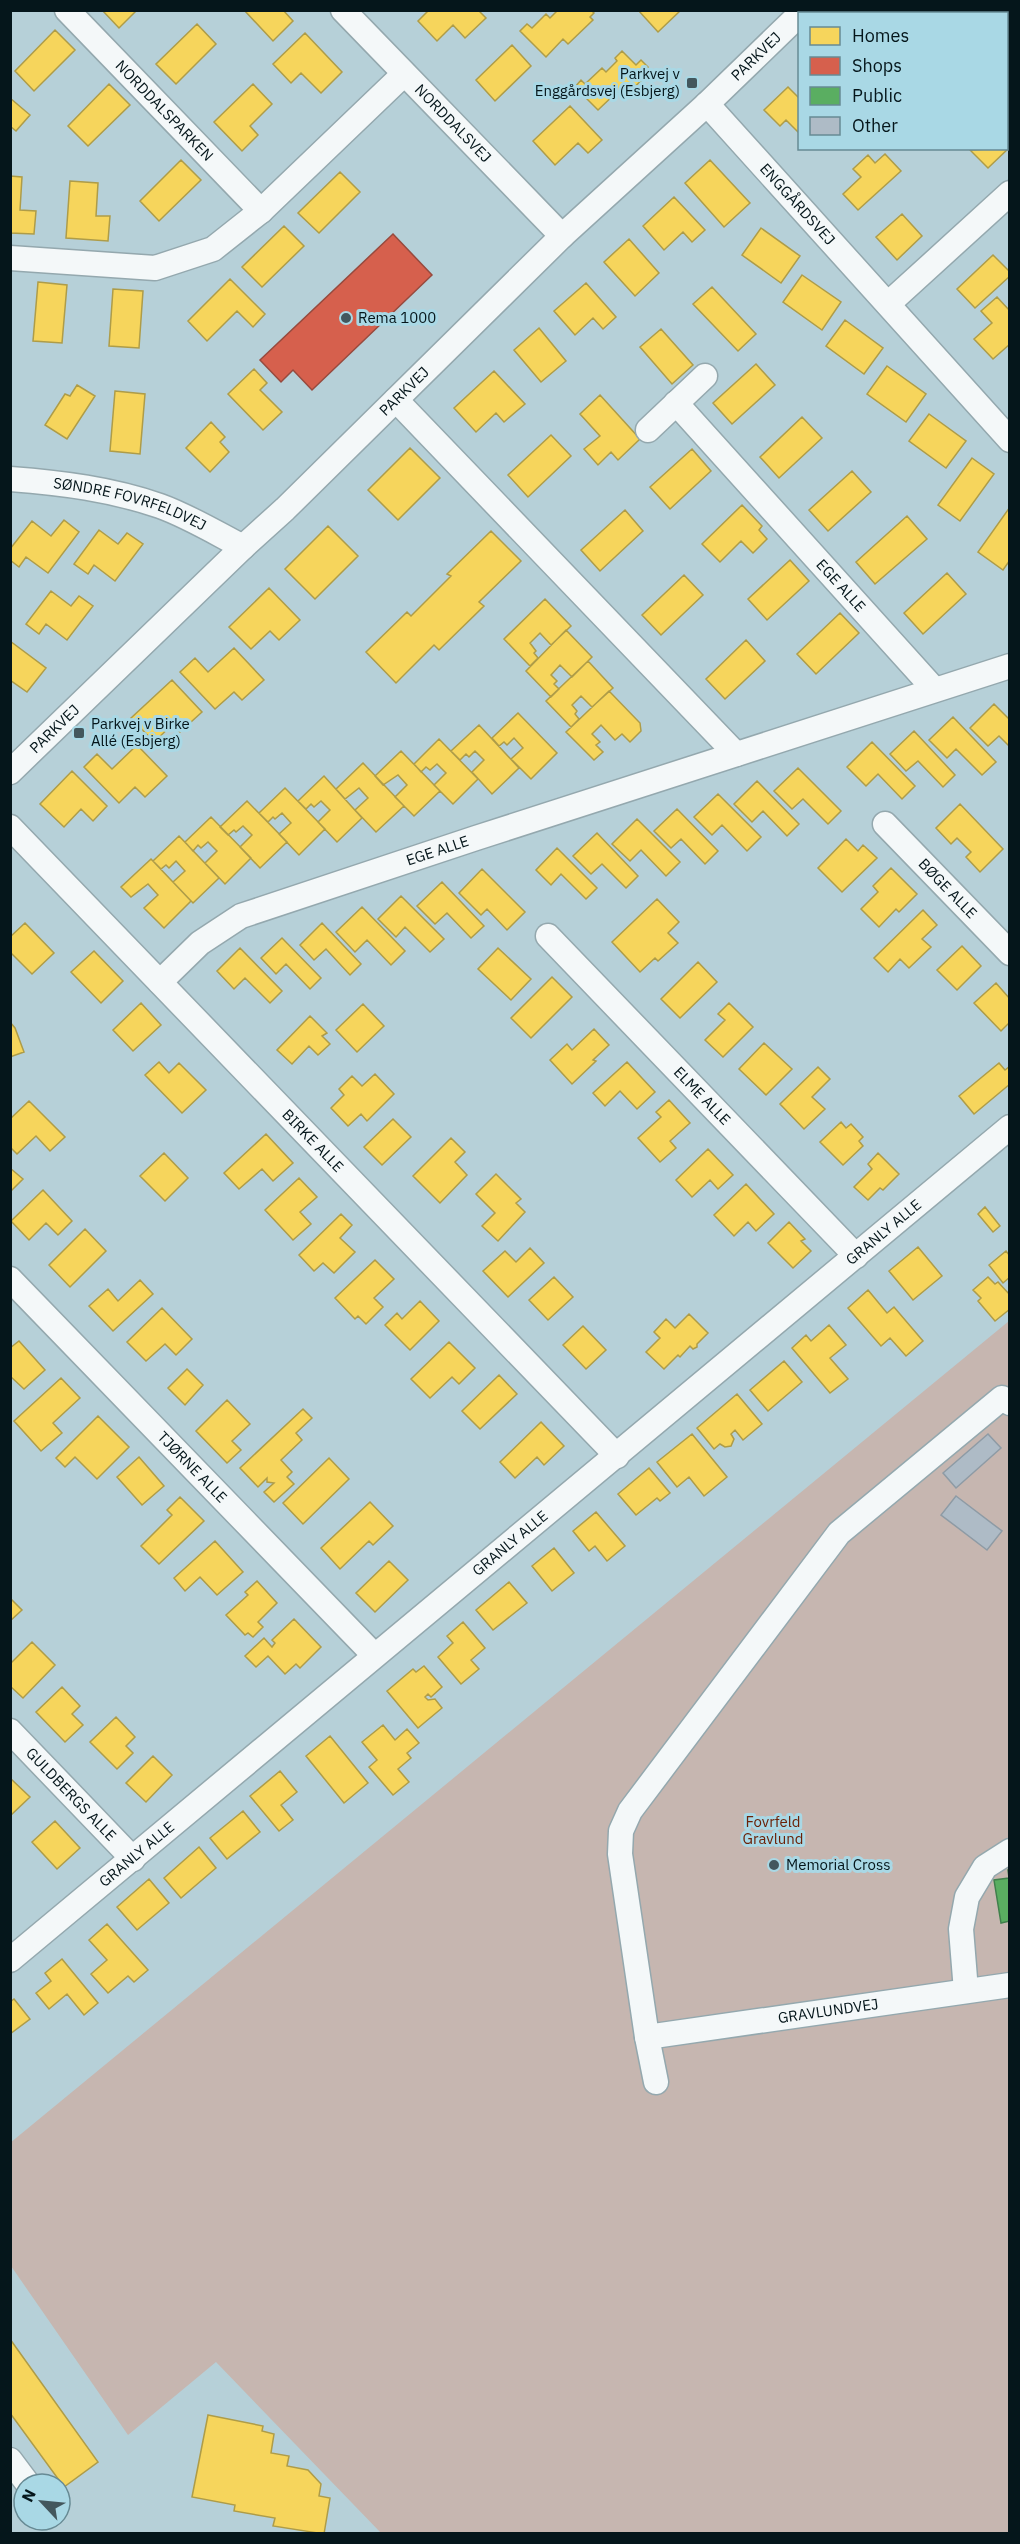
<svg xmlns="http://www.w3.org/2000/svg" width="1020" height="2544" viewBox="0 0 1020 2544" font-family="'IBM Plex Sans',sans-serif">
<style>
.green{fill:#c6b6b0}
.homes{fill:#f6d55c;stroke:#ae9c48;stroke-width:1.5}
.shops{fill:#d6604d;stroke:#974a3e;stroke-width:1.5}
.public{fill:#5aae61;stroke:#40804c;stroke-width:1.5}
.building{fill:#aebbc6;stroke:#8e9ba5;stroke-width:1.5}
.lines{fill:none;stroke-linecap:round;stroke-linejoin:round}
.minor-casing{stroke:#94a8ae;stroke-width:27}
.minor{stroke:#f4f8f9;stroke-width:24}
.poi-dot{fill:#43575d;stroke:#a9d8e5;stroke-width:2}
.labels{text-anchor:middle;stroke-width:6;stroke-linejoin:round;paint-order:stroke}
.street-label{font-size:15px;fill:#05161b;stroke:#a9d8e5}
.poi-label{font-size:15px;fill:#05161b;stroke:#a9d8e5;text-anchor:start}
.park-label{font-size:15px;fill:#6b2107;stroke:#a9d8e5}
</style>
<rect width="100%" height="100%" fill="#b6d0d8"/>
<path class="green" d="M1009,1321v1212h-628l-165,-171 -88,73 -117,-169 -1,-123z"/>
<path class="homes" d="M102,10h35l-18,18z
M244,10h39l10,11 -20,20z
M429,10h49l8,8 -21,20 -12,-13 -16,16 -19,-20z
M558,10h33l3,3 -4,4 3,3 -25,24 -5,-5 -17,18 -26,-26 7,-7 5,4 14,-14 4,4z
M638,10h43l-23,22z
M860,10h46l3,4h-52z
M197,24l19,20 -40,40 -20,-20z
M55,30l20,20 -41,41 -19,-20z
M305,33l37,39 -21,21 -20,-20 -10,10 -18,-19z
M1009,36h1v51l-4,-4v-45z
M512,45l19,21 -36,35 -19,-21z
M622,51l14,14 5,-5 7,7 -5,6 3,3 -22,21 -6,-6 -20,19 -23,-23 6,-7 4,4 17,-16 4,4 11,-11 -2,-3z
M109,84l21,21 -42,41 -20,-20z
M253,84l19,20 -22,22 8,9 -16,16 -28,-29z
M788,87l12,12v35l-14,-14 -6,6 -16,-16z
M10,98l20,17 -14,16 -6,-5z
M570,106l32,34 -14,13 -10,-10 -23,22 -22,-24z
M1006,143l4,4 -22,21 -18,-18 36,-2z
M885,154l16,17 -43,39 -15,-16 18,-17 -8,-8 15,-14 7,8z
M181,160l20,20 -42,41 -19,-20z
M710,160l40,43 -26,24 -39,-44z
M340,172l20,20 -41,41 -21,-20z
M10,176l12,1 -2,33 16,1 -2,23 -24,-1z
M70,181l28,2 -2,33h14l-2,25 -42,-3z
M674,197l31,33 -13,12 -9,-10 -19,18 -21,-24z
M902,214l20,22 -25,24 -21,-23z
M284,226l20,20 -42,41 -20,-20z
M761,228l39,28 -19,27 -39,-28z
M629,239l30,34 -24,23 -31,-34z
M993,255l17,17v4l-35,32 -18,-19z
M802,275l39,27 -19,28 -39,-28z
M230,279l35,35 -12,13 -16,-16 -30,30 -19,-20z
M38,282l29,3 -5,58 -29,-2z
M586,283l30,34 -13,12 -10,-11 -18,17 -21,-24z
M712,287l44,47 -18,17 -45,-47z
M113,289l30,2 -4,57 -30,-2z
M997,297l13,14v33l-17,15 -19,-20 18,-16 -11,-12z
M845,320l38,28 -19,26 -38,-28z
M539,328l27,33 -25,21 -27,-32z
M661,329l32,36 -21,19 -32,-37z
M756,364l19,21 -43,39 -19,-21z
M887,366l39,28 -20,28 -39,-28z
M254,369l13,14 -7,7 22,22 -19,18 -35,-36z
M494,371l31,33 -21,18 -8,-9 -20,19 -22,-24z
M77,385l18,11 -28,43 -22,-14 20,-31 5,2z
M115,391l30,3 -5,60 -30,-3z
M600,395l40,44 -22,21 -7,-8 -13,13 -14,-16 16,-13 -20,-22z
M929,414l37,27 -20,27 -37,-27z
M802,417l20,21 -43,40 -19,-21z
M211,422l14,15 -5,5 9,10 -19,20 -24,-24z
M551,435l20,21 -43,41 -20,-22z
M410,448l30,30 -42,42 -30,-30z
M692,449l19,22 -41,38 -20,-22z
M972,458l22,16 -34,47 -22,-16z
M852,471l19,21 -43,39 -19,-21z
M742,505l20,21 -3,4 8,9 -14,14 -12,-12 -21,21 -18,-18z
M1010,507v53l-7,10 -25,-18z
M625,510l18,21 -43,40 -19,-21z
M907,516l20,23 -52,45 -19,-22z
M64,520l15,12 -31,41 -22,-16 -7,10 -9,-7v-11l22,-28 19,15z
M328,526l30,30 -43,43 -30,-30z
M99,530l19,14 9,-11 16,11 -28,37 -21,-16 -6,9 -14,-10z
M491,531l30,30 -42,41 5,4 -45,44 -5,-5 -38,38 -30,-31 41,-40 4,4 40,-40 -4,-2z
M790,560l19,21 -42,39 -19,-21z
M947,573l19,21 -43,40 -19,-21z
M684,575l19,20 -42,40 -19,-20z
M269,588l31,32 -21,20 -9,-9 -19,18 -22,-22z
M51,591l20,15 8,-10 14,10 -26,34 -21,-16 -7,10 -13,-10z
M545,599l26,27 -20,19 -11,-12 -10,10 6,8 -2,2 4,5 -8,8 -26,-27z
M840,613l19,20 -43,41 -19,-20z
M566,630l26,27 -20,20 -12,-12 -9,10 6,6 -3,3 5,5 -8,8 -25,-26z
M746,640l19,21 -40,38 -19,-20z
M10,641l36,27 -19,24 -17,-12z
M234,648l30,32 -22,20 -8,-8 -19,17 -35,-37 15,-14 13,14z
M588,661l25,27 -21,19 -11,-11 -9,9 5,6 -2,3 4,5 -8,8 -25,-26z
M172,680l30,32 -22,20 -7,-8 -19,18 -23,-24z
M609,691l31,32 1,8 -11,11 -8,-8 -7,6 -14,-15 -9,9 8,8 -4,3 7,7 -9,8 -28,-28z
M994,704l16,16v27l-11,-11 -11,10 -18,-18z
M518,713l39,40 -26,26 -20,-20 12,-11 -9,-10 -7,7 -3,-3 -5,4 -7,-8z
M953,717l43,45 -14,13 -26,-26 -9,9 -18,-18z
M479,725l40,43 -27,26 -20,-22 12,-12 -9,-9 -6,6 -3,-3 -6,6 -9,-9z
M914,731l41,44 -12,12 -25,-26 -12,10 -16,-17z
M439,739l39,40 -25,25 -19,-19 12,-12 -9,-9 -7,6 -4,-3 -5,5 -7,-8z
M872,742l43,44 -13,13 -24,-25 -12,12 -19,-19z
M137,745l30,31 -22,21 -10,-10 -16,16 -35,-36 13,-13 15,15z
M401,751l39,40 -26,25 -19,-19 12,-12 -9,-10 -15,10 -8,-9z
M363,763l41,43 -28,26 -21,-22 13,-12 -9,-10 -14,11 -9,-10z
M798,768l43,43 -13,13 -25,-25 -11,10 -18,-18z
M72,771l35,35 -14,15 -12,-12 -17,18 -24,-23z
M324,776l38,42 -25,24 -19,-20 12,-12 -9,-9 -7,6 -3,-3 -5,5 -8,-8z
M757,781l42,43 -12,12 -24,-25 -11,11 -18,-18z
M285,788l40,41 -26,26 -20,-21 12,-11 -9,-10 -7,6 -2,-2 -5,5 -9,-9z
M718,794l43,43 -14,14 -25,-26 -10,10 -18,-18z
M247,801l40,41 -27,26 -20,-21 12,-12 -9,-9 -7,6 -2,-2 -6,5 -8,-8z
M960,804l43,45 -23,23 -14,-15 5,-5 -14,-14 -6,6 -15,-16z
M677,809l41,42 -13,13 -24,-25 -10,9 -17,-17z
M211,817l40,41 -26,26 -20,-21 12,-12 -9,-9 -7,6 -3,-3 -5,6 -8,-9z
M637,819l43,43 -14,14 -25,-26 -11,11 -18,-17z
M597,833l41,43 -12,12 -24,-24 -11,10 -18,-18z
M179,836l40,42 -26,25 -20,-21 12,-11 -9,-10 -7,7 -3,-3 -5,4 -8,-8z
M846,839l12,12 5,-6 14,13 -35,34 -24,-24z
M557,848l40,40 -11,11 -25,-25 -10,11 -15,-15z
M151,859l40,42 -27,27 -20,-20 14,-13 -10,-11 -17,13 -10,-10z
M891,868l26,26 -18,18 -3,-3 -17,18 -18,-18 17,-17 -5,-6z
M482,869l43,43 -18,18 -20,-21 -6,6 -22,-22z
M442,882l42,44 -13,12 -24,-25 -12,11 -18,-18z
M401,896l43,43 -14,13 -25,-25 -9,10 -18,-18z
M657,899l22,23 -11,11 10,10 -20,18 -3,-3 -15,14 -28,-30z
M362,907l43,44 -14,14 -24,-25 -12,12 -19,-20z
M923,910l14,15 -15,14 9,8 -22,21 -9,-9 -12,13 -14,-14z
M25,923l29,30 -22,21 -22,-22v-15z
M322,923l39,41 -11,11 -24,-26 -12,11 -14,-15z
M282,938l39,40 -11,11 -24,-25 -10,10 -15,-16z
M962,946l19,20 -24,24 -20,-20z
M240,948l42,43 -12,12 -25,-25 -11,11 -17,-18z
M498,948l33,31 -20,21 -33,-31z
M94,951l29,30 -22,22 -30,-31z
M698,962l19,20 -37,36 -19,-19z
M552,977l20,20 -41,41 -20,-20z
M996,983l14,16v23l-9,9 -27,-28z
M141,1003l20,22 -28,26 -20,-21z
M729,1003l24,24 -30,30 -18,-17 20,-20 -7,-6z
M363,1004l21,22 -27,26 -21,-22z
M310,1016l17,17 -5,3 8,8 -12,11 -9,-9 -17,18 -15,-14z
M10,1022l5,6 9,24 -14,5z
M594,1029l15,16 -16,15 3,1 -24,23 -22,-24 17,-16 5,6z
M764,1043l28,26 -26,26 -27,-26z
M159,1062l10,11 10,-10 27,27 -24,23 -37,-38z
M627,1062l28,30 -18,17 -17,-18 -15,15 -12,-13z
M999,1063l6,7 5,-4v18l-36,30 -15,-18z
M818,1067l12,12 -18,18 13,12 -21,20 -24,-25z
M375,1074l19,20 -27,27 -6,-7 -13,12 -17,-18 13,-13 -5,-6 13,-13 10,10z
M669,1100l21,23 -20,18 6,7 -16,14 -22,-24 23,-21 -5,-5z
M29,1101l36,36 -15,14 -14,-15 -19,18 -7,-7v-28z
M393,1119l18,18 -29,28 -18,-18z
M841,1122l5,6 5,-4 12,13 -4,4 4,5 -20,19 -23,-23z
M266,1134l27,29 -20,18 -11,-12 -23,20 -15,-16z
M451,1138l14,14 -10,10 12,13 -27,28 -27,-27z
M708,1149l25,26 -15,14 -8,-9 -18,17 -16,-17z
M164,1153l24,25 -23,23 -25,-25z
M878,1153l21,21 -16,16 -3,-2 -12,12 -14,-13 18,-18 -4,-5z
M10,1168l13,11 -13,13z
M496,1174l25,25 -5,4 9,9 -27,29 -16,-15 13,-13 -19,-19z
M299,1178l18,19 -17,15 11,12 -18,16 -28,-30z
M746,1184l28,30 -18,17 -8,-9 -14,14 -20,-21z
M43,1190l29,31 -14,14 -12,-12 -17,17 -18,-19z
M985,1207l15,19 -7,6 -15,-18z
M341,1214l11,11 -12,13 15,14 -21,21 -11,-10 -9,8 -15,-16z
M789,1222l16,17 -4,2 10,10 -18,17 -25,-25z
M85,1229l21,22 -36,36 -21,-22z
M918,1247l24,29 -29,24 -24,-29z
M530,1248l14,15 -36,34 -25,-26 22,-20 11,11z
M1006,1251l4,5v21l-7,6 -14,-18z
M375,1260l19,19 -20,19 9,9 -17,17 -8,-8 -3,3 -20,-21z
M554,1277l19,20 -25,23 -19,-20z
M988,1277l7,7 3,-2 12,13v14l-15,12 -17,-20 3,-3 -8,-8z
M140,1280l13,14 -40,37 -24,-25 19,-17 10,12z
M868,1290l19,23 7,-6 29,34 -17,15 -16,-18 -9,8 -33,-38z
M420,1301l19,20 -29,29 -25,-25 12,-12 5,6z
M162,1308l30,31 -16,16 -11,-11 -19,17 -19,-19z
M689,1314l19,19 -11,11v3l-4,2 -3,-3 -10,11 -2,-2 -14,14 -18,-17 14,-14 -6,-6 12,-13 9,9z
M829,1325l17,20 -16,13 18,21 -18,14 -38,-45 14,-13 5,6z
M583,1326l23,24 -20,19 -23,-24z
M19,1341l26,29 -21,19 -14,-13v-28z
M449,1342l26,26 -16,16 -7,-7 -22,21 -19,-19z
M784,1361l18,21 -34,29 -18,-21z
M187,1369l16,16 -18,20 -17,-17z
M499,1375l18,19 -37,35 -18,-18z
M61,1378l19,20 -27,25 9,10 -21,18 -27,-30z
M737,1394l25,30 -19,16 -8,-10 -4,4 3,5 -3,7 -6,1 -5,-3 -6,5 -17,-21z
M227,1400l23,24 -18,17 9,9 -14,13 -31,-32z
M303,1409l9,9 -16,15 6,7 -21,20 11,12 -5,5 7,7 -20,18 -10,-10 10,-9 -7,-1v-4l-9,9 -18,-19z
M98,1416l31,31 -32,32 -22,-22 -10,10 -9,-9z
M541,1422l23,24 -20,19 -7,-8 -22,21 -15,-16z
M692,1434l35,43 -23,19 -15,-19 -12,10 -20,-25z
M139,1457l25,29 -22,19 -25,-28z
M329,1458l20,21 -46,45 -20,-21z
M649,1468l21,25 -10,8 -3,-3 -21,17 -18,-21z
M180,1497l24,24 -45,43 -18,-18 31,-31 -5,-5z
M370,1502l23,24 -20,19 -4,-4 -29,28 -19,-21z
M596,1512l29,34 -18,15 -12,-15 -6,5 -16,-20z
M215,1541l28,31 -26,23 -17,-18 -15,14 -11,-13z
M554,1548l20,25 -22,18 -20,-25z
M389,1561l19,19 -33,32 -19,-19z
M257,1581l20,22 -19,19 5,5 -10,10 -5,-4 -3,2 -19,-20 22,-20 -3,-3z
M509,1582l18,21 -34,27 -17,-20z
M10,1598l12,12 -12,11z
M294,1619l27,28 -21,21 -4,-4 -11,10 -17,-18 -12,11 -11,-11 19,-18 8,9 3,-4 -3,-3z
M463,1622l22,26 -14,12 8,9 -18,15 -23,-27 15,-14 -6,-7z
M32,1642l23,23 -32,33 -13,-12v-22z
M424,1666l18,21 -11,10 -3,-3 -3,3 3,3 7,-1 7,9 -24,20 -31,-37 26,-22 3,3z
M62,1687l18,19 -8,8 11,11 -18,17 -29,-30z
M116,1717l19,20 -9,9 7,7 -16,16 -27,-27z
M383,1725l12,15 12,-11 12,14 -12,10 4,5 -13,11 11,13 -16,13 -24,-28 8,-7 -15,-18z
M330,1736l38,47 -24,20 -38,-47z
M153,1756l19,19 -26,27 -20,-19z
M280,1771l17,21 -16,13 12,15 -14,11 -29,-35z
M10,1778l20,19 -20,19z
M243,1811l17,21 -33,27 -17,-21z
M55,1821l25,27 -23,21 -25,-27z
M199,1847l17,21 -35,30 -17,-20z
M149,1879l20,24 -32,27 -20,-23z
M107,1924l41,46 -14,12 -6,-6 -20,17 -17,-19 16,-14 -18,-20z
M62,1959l36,44 -14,12 -17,-21 -18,15 -13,-16 15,-12 -6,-8z
M14,1999l16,20 -20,15v-32z
M10,2339l88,123 -34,25 -54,-74z
M208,2415l55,11 -1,5 12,3 -3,19 18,3 -2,10 21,4 13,14 -2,12 11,2 -6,36 -51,-8 2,-8 -41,-7 1,-6 -43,-8z"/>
<path class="shops" d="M393,234l39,41 -120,115 -19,-20 -12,12 -21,-22z"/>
<path class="public" d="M1008,1870h2v51l-9,2 -7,-43 15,-2z"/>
<path class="building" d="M988,1434l13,14 -45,40 -13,-15z
M956,1496l46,35 -15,19 -46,-35z"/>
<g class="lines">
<g class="minor-casing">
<g id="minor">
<path id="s1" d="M67,10l194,201"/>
<path id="s2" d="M343,10l219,226"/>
<path id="s3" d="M707,104l303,336"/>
<path d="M10,258l145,10 58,-19 48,-38 143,-137"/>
<path d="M888,304l122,-111"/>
<path d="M396,400l340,354"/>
<path id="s4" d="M676,403l258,286"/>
<path d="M648,430l57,-54"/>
<path id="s5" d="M10,479c52,4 101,10 150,27 28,10 56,27 83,41"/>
<path id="s6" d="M10,772l233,-225 42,-38 277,-273 145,-132 93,-90"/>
<path id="s7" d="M885,824l125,129"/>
<path id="s8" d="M10,827l607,629"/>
<path id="s9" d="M548,936l308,320"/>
<path id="s10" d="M160,982l40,-39 41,-27 235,-78 534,-172"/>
<path id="s11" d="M10,1279l364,376"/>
<path id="s12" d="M10,1731l123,128"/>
<path id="s13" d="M10,1960l1000,-833"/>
<path d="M966,1991l-5,-62 6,-32 18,-30 25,-16"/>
<path id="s14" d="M647,2037l363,-52"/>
<path d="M656,2082l-9,-45 -27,-183 1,-23 9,-20 209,-278 163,-135 8,5"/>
<path d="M10,2460l18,24"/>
</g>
</g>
<use href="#minor" class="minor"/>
</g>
<g class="poi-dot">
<rect x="686" y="77" width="12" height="12" rx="3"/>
<circle cx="346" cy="318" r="6"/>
<rect x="73" y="727" width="12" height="12" rx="3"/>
<circle cx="774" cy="1865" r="6"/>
</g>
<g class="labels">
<g class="street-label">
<text dy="5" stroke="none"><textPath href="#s6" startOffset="1034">PARKVEJ</textPath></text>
<text dy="5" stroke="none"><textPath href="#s1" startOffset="140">NORDDALSPARKEN</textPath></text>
<text dy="5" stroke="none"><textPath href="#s2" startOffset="158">NORDDALSVEJ</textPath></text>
<text dy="5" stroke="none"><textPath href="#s3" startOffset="135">ENGGÅRDSVEJ</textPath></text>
<text dy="5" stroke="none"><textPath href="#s6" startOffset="548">PARKVEJ</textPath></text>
<text dy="5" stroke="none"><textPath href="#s5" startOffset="123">SØNDRE FOVRFELDVEJ</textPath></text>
<text dy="5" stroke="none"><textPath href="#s4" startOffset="246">EGE ALLE</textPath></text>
<text dy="5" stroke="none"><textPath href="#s6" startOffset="62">PARKVEJ</textPath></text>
<text dy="5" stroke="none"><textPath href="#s10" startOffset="312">EGE ALLE</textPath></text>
<text dy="5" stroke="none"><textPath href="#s7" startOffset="90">BØGE ALLE</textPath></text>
<text dy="5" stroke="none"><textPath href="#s9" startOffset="222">ELME ALLE</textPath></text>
<text dy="5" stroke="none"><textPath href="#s8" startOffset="436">BIRKE ALLE</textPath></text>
<text dy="5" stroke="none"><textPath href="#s13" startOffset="1137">GRANLY ALLE</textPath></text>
<text dy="5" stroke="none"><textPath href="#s11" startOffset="262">TJØRNE ALLE</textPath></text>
<text dy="5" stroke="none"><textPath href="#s13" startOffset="651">GRANLY ALLE</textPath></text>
<text dy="5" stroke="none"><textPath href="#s12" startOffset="88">GULDBERGS ALLE</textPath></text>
<text dy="5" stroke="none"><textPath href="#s13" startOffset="165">GRANLY ALLE</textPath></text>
<text dy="5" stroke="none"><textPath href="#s14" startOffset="183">GRAVLUNDVEJ</textPath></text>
</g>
<g class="poi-label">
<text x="680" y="79" text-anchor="end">Parkvej v<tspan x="680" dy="17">Enggårdsvej (Esbjerg)</tspan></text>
<text x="358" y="323">Rema 1000</text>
<text x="91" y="729">Parkvej v Birke<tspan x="91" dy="17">Allé (Esbjerg)</tspan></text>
<text x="786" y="1870">Memorial Cross</text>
</g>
<g class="park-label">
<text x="773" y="1827">Fovrfeld<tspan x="773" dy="17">Gravlund</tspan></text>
</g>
</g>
<rect width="1020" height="2544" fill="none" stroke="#05161b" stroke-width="24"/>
<rect x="798" y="12" width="210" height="138" fill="#a9d8e5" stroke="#678a94" stroke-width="1.5"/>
<rect x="810" y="27" width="30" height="18" fill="#f6d55c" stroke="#678a94" stroke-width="1.5"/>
<text x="852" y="42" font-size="18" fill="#05161b">Homes</text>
<rect x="810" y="57" width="30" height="18" fill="#d6604d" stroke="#678a94" stroke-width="1.5"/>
<text x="852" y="72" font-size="18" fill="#05161b">Shops</text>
<rect x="810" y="87" width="30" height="18" fill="#5aae61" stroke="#678a94" stroke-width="1.5"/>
<text x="852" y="102" font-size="18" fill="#05161b">Public</text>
<rect x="810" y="117" width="30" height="18" fill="#aebbc6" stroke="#678a94" stroke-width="1.5"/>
<text x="852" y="132" font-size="18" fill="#05161b">Other</text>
<g transform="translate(42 2502) rotate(296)"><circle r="28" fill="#a9d8e5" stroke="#678a94" stroke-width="1.5"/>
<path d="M0-4.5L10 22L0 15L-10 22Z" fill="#43575d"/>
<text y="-9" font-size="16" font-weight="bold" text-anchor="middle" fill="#05161b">N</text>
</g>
</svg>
